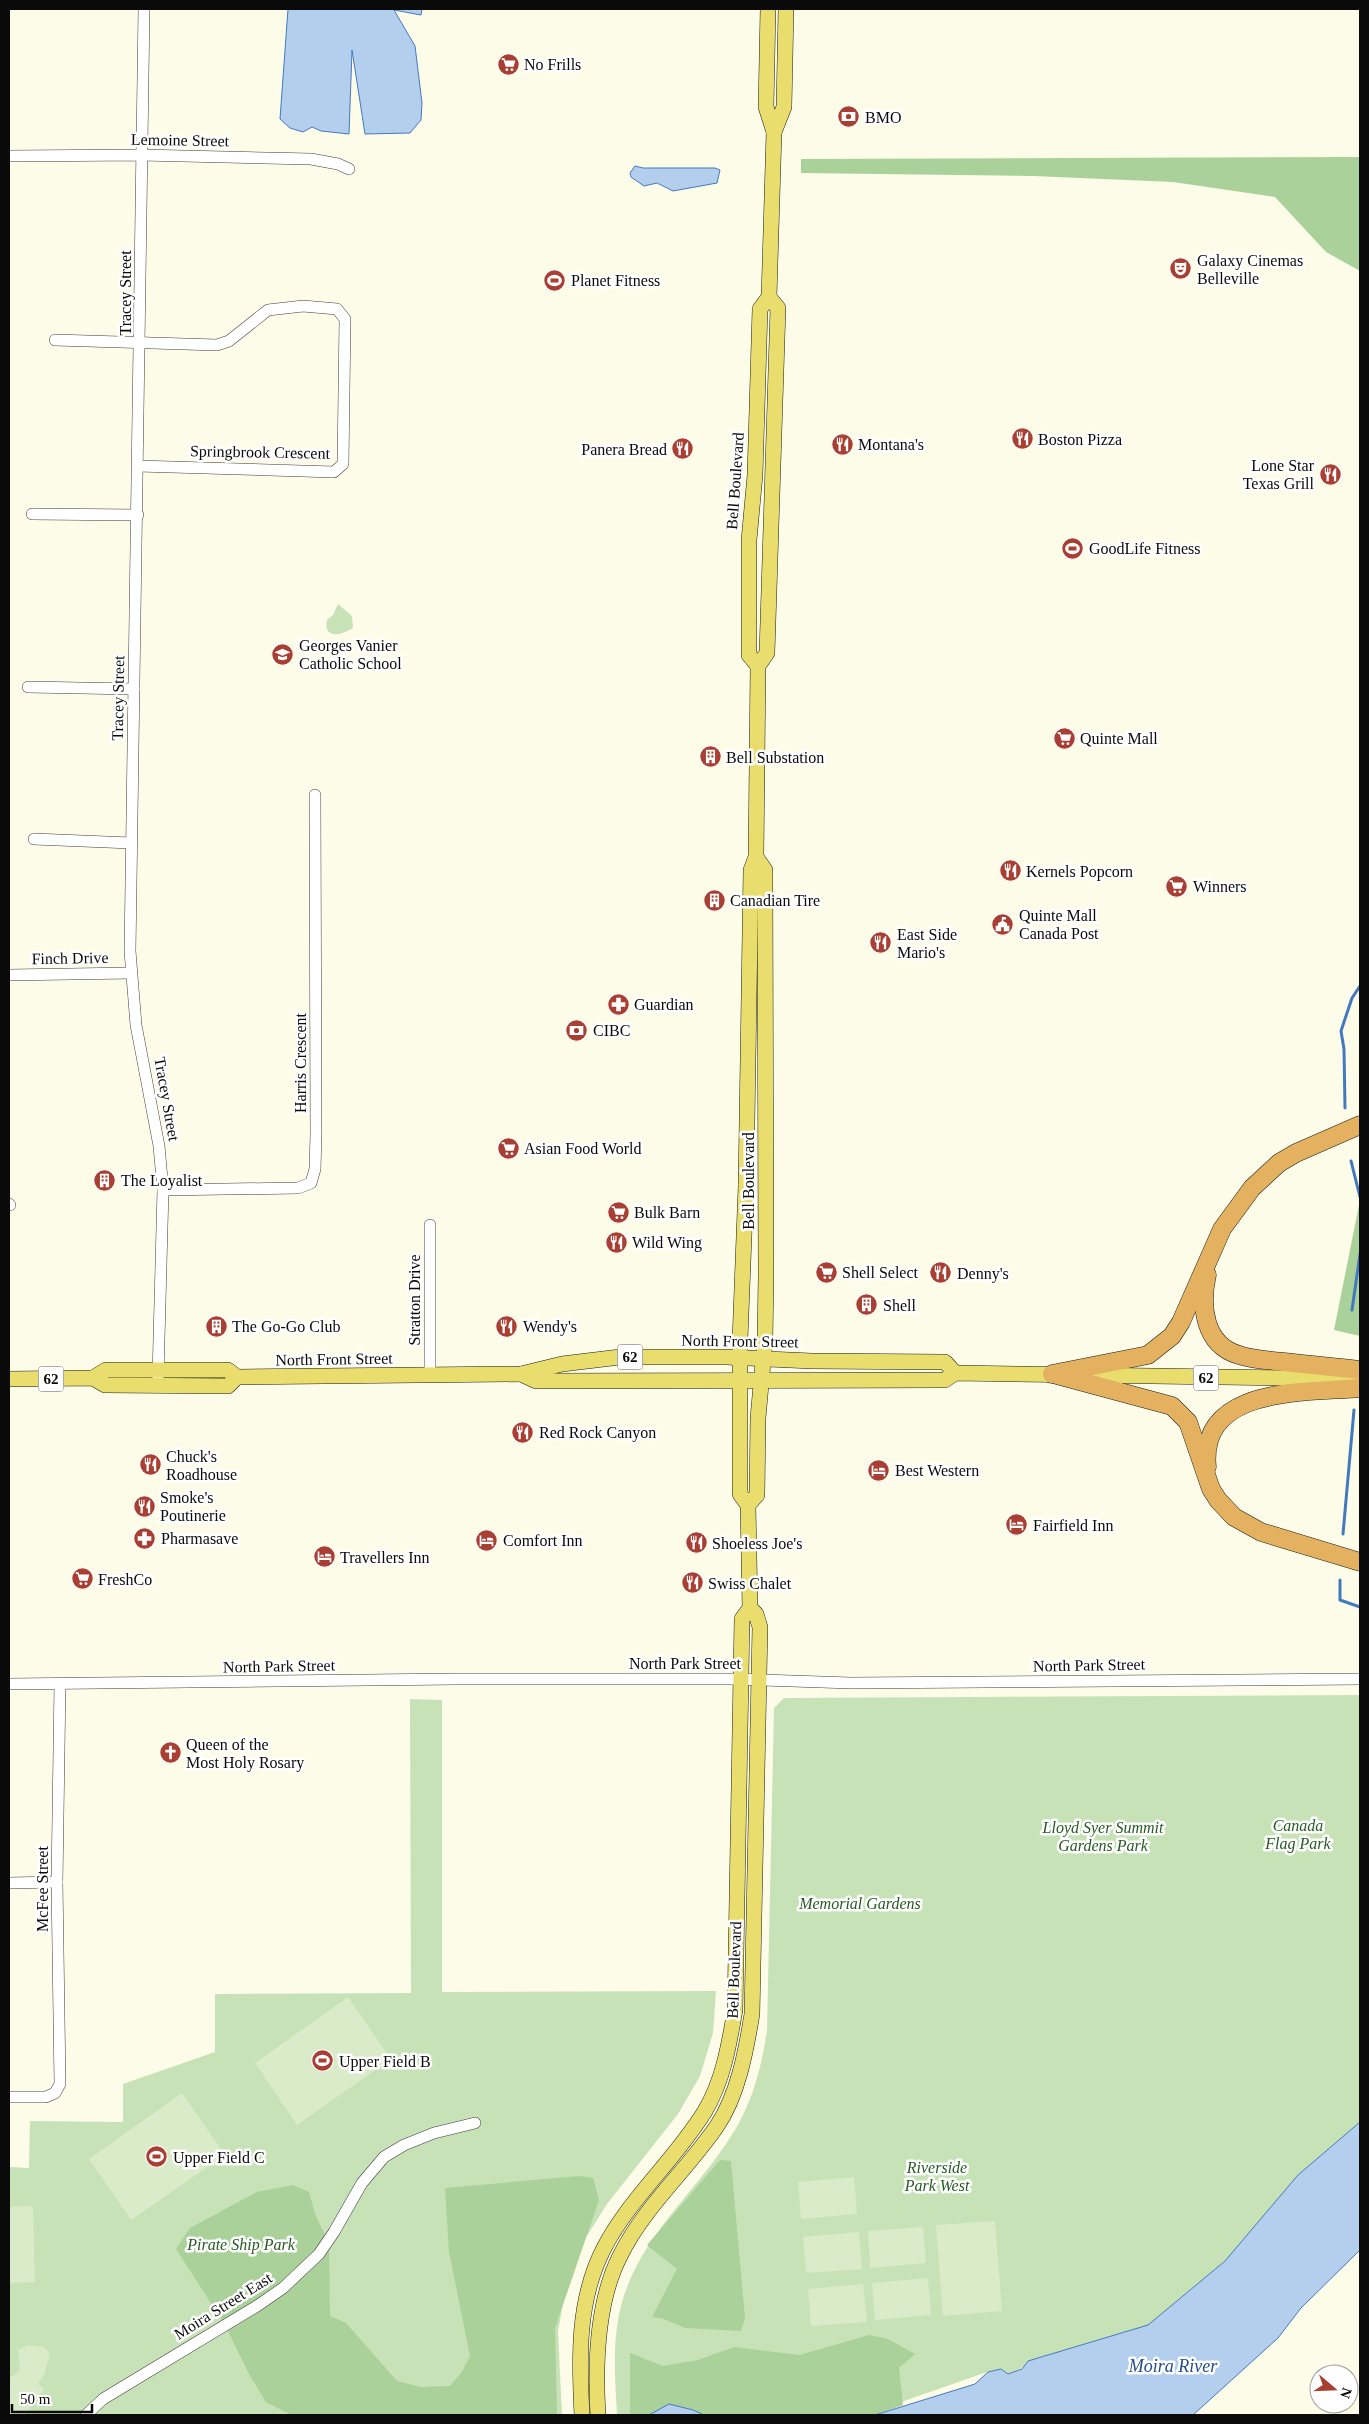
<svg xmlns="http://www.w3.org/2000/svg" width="1369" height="2424" viewBox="0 0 1369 2424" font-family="'Times New Roman',serif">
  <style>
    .green { fill: #c7e2b7 }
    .forest { fill: #a9d199 }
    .pitch { fill: #d9ebc8 }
    .water { fill: #b4cfee; stroke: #4379bd }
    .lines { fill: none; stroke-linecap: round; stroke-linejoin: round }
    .stream { stroke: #4379bd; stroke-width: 3 }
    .minor-casing { stroke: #3d3d3d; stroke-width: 12 }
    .major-casing { stroke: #1b1b1b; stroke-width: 16 }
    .highway-casing { stroke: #1b1b1b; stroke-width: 19 }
    .minor { stroke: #fff; stroke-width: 11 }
    .major { stroke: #e9de6d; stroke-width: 15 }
    .highway { stroke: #e3b160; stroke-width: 18 }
    .labels { text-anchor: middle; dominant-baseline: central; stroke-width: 5; stroke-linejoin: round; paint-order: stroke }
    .shield { fill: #fff; stroke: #545454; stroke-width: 1 }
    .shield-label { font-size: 15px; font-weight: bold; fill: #0a0a0a }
    .poi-label { font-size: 16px; fill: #0a0a0a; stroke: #fff; text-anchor: start }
    .street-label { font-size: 16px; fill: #0a0a0a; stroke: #fff }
    .park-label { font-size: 16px; font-style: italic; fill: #265923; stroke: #fff }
    .water-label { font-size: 18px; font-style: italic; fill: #234e8c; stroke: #fff }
  </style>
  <rect width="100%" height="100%" fill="#fdfce9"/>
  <g class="green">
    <path d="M 338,604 L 352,616 L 353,628 C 342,635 323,640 327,620 L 333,615 Z"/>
    <path d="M 1360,1695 L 1360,2122 L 1319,2157 L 1225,2261 L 1148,2325 L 1028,2361 C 1022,2369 1017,2371 1008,2374 L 1001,2369 L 987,2372 L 864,2415 L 617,2415 C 615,2378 612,2342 621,2306 C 640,2232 705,2186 740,2121 C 755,2092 762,2063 767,2031 L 774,1708 L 784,1698 Z"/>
    <polygon points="410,1699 442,1700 442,1992 716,1991 713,2033 700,2076 678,2114 607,2204 583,2242 566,2286 558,2332 562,2415 9,2415 9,2167 29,2168 30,2121 123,2122 123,2084 215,2052 215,1994 411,1993"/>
  </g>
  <g class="forest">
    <polygon points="1360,157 1360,271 1326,252 1275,197 1173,182 1034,176 801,173 801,159"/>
    <polygon points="1360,1200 1360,1336 1334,1330"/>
    <polygon points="720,2160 731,2161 745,2318 741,2331 685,2328 661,2318 652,2317 677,2269 647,2245"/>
    <polygon points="579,2176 593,2178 599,2200 555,2328 557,2415 291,2415 266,2402 249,2374 225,2325 176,2249 190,2228 257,2192 293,2185 309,2192 315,2214 329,2243 330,2316 346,2323 397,2381 421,2387 450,2386 462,2372 470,2356 449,2252 445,2188"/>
    <polygon points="869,2335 888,2339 915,2354 899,2368 903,2405 875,2415 704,2415 693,2410 669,2404 649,2415 630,2415 630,2353 663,2366 698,2360 734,2347 800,2355"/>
  </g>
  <g class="pitch">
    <polygon points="348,1997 391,2059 297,2125 255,2063"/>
    <polygon points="182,2093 225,2155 131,2220 89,2159"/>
    <polygon points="854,2177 857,2214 801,2219 798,2182"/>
    <polygon points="33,2206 35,2282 9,2283 9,2207"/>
    <polygon points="995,2221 1002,2311 943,2316 936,2225"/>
    <polygon points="923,2227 926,2263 870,2268 868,2231"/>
    <polygon points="859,2232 862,2269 806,2273 803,2237"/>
    <polygon points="928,2278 931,2315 875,2320 872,2283"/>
    <polygon points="863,2284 867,2322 811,2326 808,2289"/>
    <polygon points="28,2345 44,2347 50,2354 44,2375 38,2384 44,2389 25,2415 9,2415 9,2376 12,2377 20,2370 18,2350"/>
  </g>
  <g class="water">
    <polygon points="288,9 422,9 421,15 394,10 415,46 422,103 421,120 410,133 365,134 352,50 349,134 321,131 312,127 303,132 290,128 280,119"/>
    <polygon points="635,166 643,168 715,168 720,170 717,183 673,191 657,183 644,186 631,177 630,173"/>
    <polygon points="1360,2122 1360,2250 1301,2308 1278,2338 1193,2415 875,2415 975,2384 988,2372 1001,2369 1008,2374 1022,2369 1028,2361 1148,2325 1225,2261 1298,2175"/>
    <polygon points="669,2404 693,2410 704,2415 649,2415"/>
  </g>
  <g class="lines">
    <g class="stream">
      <polyline points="1345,1108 1344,1049 1341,1031 1352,998 1360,986"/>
      <polyline points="1351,1161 1360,1197"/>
      <polyline points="1352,1310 1360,1254"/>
      <polyline points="1343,1534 1354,1410"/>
      <polyline points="1340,1580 1340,1600 1360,1607"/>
    </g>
    <defs>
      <g id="minor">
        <polyline points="144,9 130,951 136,1025 159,1146 163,1190 158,1377"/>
        <polyline points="9,156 141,155 311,159 338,164 349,169"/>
        <polyline points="55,340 217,345 229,341 268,310 303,306 337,309 345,319 343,464 334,472 138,466"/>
        <polyline points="32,514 138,515"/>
        <polyline points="28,687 134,689"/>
        <polyline points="34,839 131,843"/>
        <polyline points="9,975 131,973"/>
        <polyline points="163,1190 298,1188 311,1183 315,1169 316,1134 315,795"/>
        <polyline points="9,1204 10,1205"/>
        <polyline points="430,1375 430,1225"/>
        <polyline points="9,1684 456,1679 731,1679 851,1683 1360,1679"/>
        <polyline points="9,1883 57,1882"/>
        <polyline points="9,2097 46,2097 55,2093 60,2084 57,1882 60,1684"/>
        <polyline points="86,2415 103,2399 257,2306 283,2288 319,2254 334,2232 362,2183 384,2157 404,2145 434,2133 475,2123"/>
      </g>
      <g id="major">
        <polyline points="768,9 766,107 774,132"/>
        <polyline points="758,666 749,655 749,540 755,475 760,309 769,297 774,132 784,107 786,9"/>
        <polyline points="521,1374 536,1381 945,1380 955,1373 1360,1379"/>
        <polyline points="93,1378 106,1370 228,1370 237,1377 521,1374 562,1364 620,1357 726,1357 812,1361 945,1362 955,1373"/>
        <polyline points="9,1379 93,1378 105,1385 228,1386 237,1377"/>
        <polyline points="748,1505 757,1495 758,1418 765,1340 766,1276 765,870 756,857"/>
        <path d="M 582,2415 C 579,2359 577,2300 604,2248 C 630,2198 675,2160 705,2111 C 723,2081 729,2045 735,2010 L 742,1619 L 750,1608 L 748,1505 L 740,1494 L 740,1340 L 746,1185 L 751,870 L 756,857 L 758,666 L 767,653 L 778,308 L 769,297"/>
        <path d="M 598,2415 C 595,2365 597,2301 620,2256 C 644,2207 687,2170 717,2126 C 738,2095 746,2051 752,2014 L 760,1627 L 756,1614 L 750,1608"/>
      </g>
      <g id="highway">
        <path d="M 1207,1275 C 1200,1306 1204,1345 1239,1355 C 1253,1360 1269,1360 1284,1362 C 1309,1365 1335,1367 1360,1370"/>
        <polyline points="1052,1374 1148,1355 1172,1336 1181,1322 1222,1229 1252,1188 1279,1163 1296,1153 1360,1125"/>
        <polyline points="1057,1375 1172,1406 1188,1422 1211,1489 1218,1500 1234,1517 1261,1532 1360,1562"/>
        <path d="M 1207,1467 C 1199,1385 1307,1393 1360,1388"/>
      </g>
    </defs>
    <use href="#minor" class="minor-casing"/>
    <use href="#major" class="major-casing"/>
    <use href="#highway" class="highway-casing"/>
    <use href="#minor" class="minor"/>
    <use href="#major" class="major"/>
    <use href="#highway" class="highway"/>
  </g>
  <defs>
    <symbol id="supermarket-disc" viewBox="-11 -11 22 22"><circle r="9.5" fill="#a93f33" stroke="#fff"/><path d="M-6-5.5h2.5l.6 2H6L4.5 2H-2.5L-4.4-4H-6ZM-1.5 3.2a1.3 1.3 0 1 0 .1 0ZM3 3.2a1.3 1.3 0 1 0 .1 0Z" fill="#fff"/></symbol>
    <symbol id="bank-disc" viewBox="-11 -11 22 22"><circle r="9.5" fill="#a93f33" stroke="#fff"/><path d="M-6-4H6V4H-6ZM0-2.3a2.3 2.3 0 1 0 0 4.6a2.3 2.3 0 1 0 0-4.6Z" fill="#fff"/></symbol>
    <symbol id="theatre-disc" viewBox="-11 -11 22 22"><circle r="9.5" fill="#a93f33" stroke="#fff"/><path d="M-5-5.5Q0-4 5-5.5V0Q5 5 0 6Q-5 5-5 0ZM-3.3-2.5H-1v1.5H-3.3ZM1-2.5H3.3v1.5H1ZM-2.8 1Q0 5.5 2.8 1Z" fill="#fff"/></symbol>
    <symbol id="stadium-disc" viewBox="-11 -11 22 22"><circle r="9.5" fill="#a93f33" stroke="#fff"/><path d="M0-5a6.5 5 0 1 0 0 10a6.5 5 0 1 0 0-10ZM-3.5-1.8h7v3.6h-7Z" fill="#fff"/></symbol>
    <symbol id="restaurant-disc" viewBox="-11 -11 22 22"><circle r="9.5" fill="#a93f33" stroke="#fff"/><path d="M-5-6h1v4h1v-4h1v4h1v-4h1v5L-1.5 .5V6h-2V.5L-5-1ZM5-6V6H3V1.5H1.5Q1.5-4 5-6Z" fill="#fff"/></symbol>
    <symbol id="school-disc" viewBox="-11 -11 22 22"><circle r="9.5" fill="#a93f33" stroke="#fff"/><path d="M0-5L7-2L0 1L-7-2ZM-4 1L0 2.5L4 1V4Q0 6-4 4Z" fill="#fff"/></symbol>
    <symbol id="building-disc" viewBox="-11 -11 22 22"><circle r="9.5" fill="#a93f33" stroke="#fff"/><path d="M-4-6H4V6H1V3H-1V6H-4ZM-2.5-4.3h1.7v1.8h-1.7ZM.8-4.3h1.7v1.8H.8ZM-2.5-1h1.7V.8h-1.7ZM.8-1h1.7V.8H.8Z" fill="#fff"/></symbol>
    <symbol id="civic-disc" viewBox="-11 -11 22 22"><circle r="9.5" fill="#a93f33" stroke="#fff"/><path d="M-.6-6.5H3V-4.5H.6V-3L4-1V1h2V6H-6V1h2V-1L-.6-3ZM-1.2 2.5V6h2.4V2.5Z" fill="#fff"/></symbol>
    <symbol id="pharmacy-disc" viewBox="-11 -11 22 22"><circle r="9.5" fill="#a93f33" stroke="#fff"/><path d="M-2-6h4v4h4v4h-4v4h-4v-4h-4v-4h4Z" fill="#fff"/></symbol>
    <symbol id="hotel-disc" viewBox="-11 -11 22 22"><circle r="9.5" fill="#a93f33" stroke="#fff"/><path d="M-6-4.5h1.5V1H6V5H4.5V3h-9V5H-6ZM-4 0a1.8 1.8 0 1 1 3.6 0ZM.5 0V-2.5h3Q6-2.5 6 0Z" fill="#fff"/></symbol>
    <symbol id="church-disc" viewBox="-11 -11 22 22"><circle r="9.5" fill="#a93f33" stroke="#fff"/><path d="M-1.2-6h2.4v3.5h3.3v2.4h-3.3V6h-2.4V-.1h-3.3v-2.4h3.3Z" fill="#fff"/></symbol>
  </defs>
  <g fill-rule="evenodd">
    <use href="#supermarket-disc" x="496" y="52" width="25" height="25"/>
    <use href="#bank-disc" x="836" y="104" width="25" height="25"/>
    <use href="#theatre-disc" x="1168" y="256" width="25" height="25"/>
    <use href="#stadium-disc" x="542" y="268" width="25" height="25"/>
    <use href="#restaurant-disc" x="1010" y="426" width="25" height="25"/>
    <use href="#restaurant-disc" x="830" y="432" width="25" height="25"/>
    <use href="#restaurant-disc" x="670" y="436" width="25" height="25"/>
    <use href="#restaurant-disc" x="1318" y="462" width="25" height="25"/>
    <use href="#stadium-disc" x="1060" y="536" width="25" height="25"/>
    <use href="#school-disc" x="270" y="642" width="25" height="25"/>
    <use href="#supermarket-disc" x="1052" y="726" width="25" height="25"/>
    <use href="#building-disc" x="698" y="744" width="25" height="25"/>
    <use href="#restaurant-disc" x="998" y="858" width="25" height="25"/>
    <use href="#supermarket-disc" x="1164" y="874" width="25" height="25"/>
    <use href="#building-disc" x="702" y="888" width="25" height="25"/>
    <use href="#civic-disc" x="990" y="912" width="25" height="25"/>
    <use href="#restaurant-disc" x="868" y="930" width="25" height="25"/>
    <use href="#pharmacy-disc" x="606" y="992" width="25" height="25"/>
    <use href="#bank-disc" x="564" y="1018" width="25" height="25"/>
    <use href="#supermarket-disc" x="496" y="1136" width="25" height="25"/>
    <use href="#building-disc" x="92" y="1168" width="25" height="25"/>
    <use href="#supermarket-disc" x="606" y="1200" width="25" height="25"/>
    <use href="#restaurant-disc" x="604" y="1230" width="25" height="25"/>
    <use href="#supermarket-disc" x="814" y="1260" width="25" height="25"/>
    <use href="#restaurant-disc" x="928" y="1260" width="25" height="25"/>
    <use href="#building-disc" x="854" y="1292" width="25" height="25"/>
    <use href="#building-disc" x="204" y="1314" width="25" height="25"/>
    <use href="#restaurant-disc" x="494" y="1314" width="25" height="25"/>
    <use href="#restaurant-disc" x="510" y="1420" width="25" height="25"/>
    <use href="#restaurant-disc" x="138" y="1452" width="25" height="25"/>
    <use href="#hotel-disc" x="866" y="1458" width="25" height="25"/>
    <use href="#restaurant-disc" x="132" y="1494" width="25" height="25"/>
    <use href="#hotel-disc" x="1004" y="1512" width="25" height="25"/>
    <use href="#pharmacy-disc" x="132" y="1526" width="25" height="25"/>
    <use href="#hotel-disc" x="474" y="1528" width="25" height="25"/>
    <use href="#restaurant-disc" x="684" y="1530" width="25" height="25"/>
    <use href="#hotel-disc" x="312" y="1544" width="25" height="25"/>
    <use href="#supermarket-disc" x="70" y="1566" width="25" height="25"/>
    <use href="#restaurant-disc" x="680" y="1570" width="25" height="25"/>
    <use href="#church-disc" x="158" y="1740" width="25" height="25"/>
    <use href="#stadium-disc" x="310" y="2048" width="25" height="25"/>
    <use href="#stadium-disc" x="144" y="2144" width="25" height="25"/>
  </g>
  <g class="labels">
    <g class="shield">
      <rect x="617.5" y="1344.5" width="25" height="25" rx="4"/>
      <rect x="1193.5" y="1365.5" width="25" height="25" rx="4"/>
      <rect x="38.5" y="1366.5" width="25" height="25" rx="4"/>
    </g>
    <g class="shield-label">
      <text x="630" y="1357">62</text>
      <text x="1206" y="1378">62</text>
      <text x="51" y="1379">62</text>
    </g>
    <g class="poi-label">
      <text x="524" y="64">No Frills</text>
      <text x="865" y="117">BMO</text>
      <text x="1197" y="260">Galaxy Cinemas<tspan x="1197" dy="18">Belleville</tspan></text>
      <text x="571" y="280">Planet Fitness</text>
      <text x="1038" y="439">Boston Pizza</text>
      <text x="858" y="444">Montana's</text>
      <text x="667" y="449" text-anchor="end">Panera Bread</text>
      <text x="1314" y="465" text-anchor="end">Lone Star<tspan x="1314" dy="18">Texas Grill</tspan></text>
      <text x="1089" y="548">GoodLife Fitness</text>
      <text x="299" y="645">Georges Vanier<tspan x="299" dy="18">Catholic School</tspan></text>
      <text x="1080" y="738">Quinte Mall</text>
      <text x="726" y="757">Bell Substation</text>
      <text x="1026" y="871">Kernels Popcorn</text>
      <text x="1193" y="886">Winners</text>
      <text x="730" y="900">Canadian Tire</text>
      <text x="1019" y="915">Quinte Mall<tspan x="1019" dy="18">Canada Post</tspan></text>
      <text x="897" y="934">East Side<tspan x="897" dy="18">Mario's</tspan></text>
      <text x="634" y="1004">Guardian</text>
      <text x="593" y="1030">CIBC</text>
      <text x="524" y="1148">Asian Food World</text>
      <text x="121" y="1180">The Loyalist</text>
      <text x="634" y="1212">Bulk Barn</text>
      <text x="632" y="1242">Wild Wing</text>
      <text x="842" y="1272">Shell Select</text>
      <text x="957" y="1273">Denny's</text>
      <text x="883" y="1305">Shell</text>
      <text x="232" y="1326">The Go-Go Club</text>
      <text x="523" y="1326">Wendy's</text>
      <text x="539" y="1432">Red Rock Canyon</text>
      <text x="166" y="1456">Chuck's<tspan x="166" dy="18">Roadhouse</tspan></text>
      <text x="895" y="1470">Best Western</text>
      <text x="160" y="1497">Smoke's<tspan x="160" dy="18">Poutinerie</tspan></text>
      <text x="1033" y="1525">Fairfield Inn</text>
      <text x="161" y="1538">Pharmasave</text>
      <text x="503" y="1540">Comfort Inn</text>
      <text x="712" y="1543">Shoeless Joe's</text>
      <text x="340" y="1557">Travellers Inn</text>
      <text x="98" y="1579">FreshCo</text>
      <text x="708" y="1583">Swiss Chalet</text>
      <text x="186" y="1744">Queen of the<tspan x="186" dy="18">Most Holy Rosary</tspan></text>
      <text x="339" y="2061">Upper Field B</text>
      <text x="173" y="2157">Upper Field C</text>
    </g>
    <g class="street-label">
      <text transform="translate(180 140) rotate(1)">Lemoine Street</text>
      <text transform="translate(125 293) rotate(-90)">Tracey Street</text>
      <text transform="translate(260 452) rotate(1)">Springbrook Crescent</text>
      <text transform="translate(735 481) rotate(-86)">Bell Boulevard</text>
      <text transform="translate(118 698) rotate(-89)">Tracey Street</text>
      <text transform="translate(70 958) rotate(-1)">Finch Drive</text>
      <text transform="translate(300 1063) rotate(-90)">Harris Crescent</text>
      <text transform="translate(167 1099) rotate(80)">Tracey Street</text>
      <text transform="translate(748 1181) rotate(-90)">Bell Boulevard</text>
      <text transform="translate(414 1300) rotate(-90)">Stratton Drive</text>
      <text transform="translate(740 1341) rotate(1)">North Front Street</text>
      <text transform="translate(334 1359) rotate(-1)">North Front Street</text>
      <text x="685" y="1663">North Park Street</text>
      <text transform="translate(1089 1665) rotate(-1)">North Park Street</text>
      <text transform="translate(279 1666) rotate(-1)">North Park Street</text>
      <text transform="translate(42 1889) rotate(-90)">McFee Street</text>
      <text transform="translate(734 1970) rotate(-88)">Bell Boulevard</text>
      <text transform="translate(223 2306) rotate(-32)">Moira Street East</text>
    </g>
    <g class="park-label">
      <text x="1298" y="1825">Canada<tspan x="1298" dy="18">Flag Park</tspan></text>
      <text x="1103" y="1827">Lloyd Syer Summit<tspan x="1103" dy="18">Gardens Park</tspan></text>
      <text x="860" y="1903">Memorial Gardens</text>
      <text x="937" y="2167">Riverside<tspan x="937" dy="18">Park West</tspan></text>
      <text x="241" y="2244">Pirate Ship Park</text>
    </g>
    <g class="water-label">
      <text x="1173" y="2366">Moira River</text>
    </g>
  </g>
  <rect width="1369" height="2424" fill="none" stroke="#0a0a0a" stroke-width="20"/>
  <g transform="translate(1334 2389) rotate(109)"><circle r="24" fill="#ffffff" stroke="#9d9d9d"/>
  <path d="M0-4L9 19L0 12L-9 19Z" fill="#a93f33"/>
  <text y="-8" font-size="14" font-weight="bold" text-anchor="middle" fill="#0a0a0a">N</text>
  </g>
  <path d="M12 2404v8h80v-8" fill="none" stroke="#0a0a0a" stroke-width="2.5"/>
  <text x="20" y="2404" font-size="15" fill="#0a0a0a" stroke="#ffffff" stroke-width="4" paint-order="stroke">50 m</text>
</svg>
